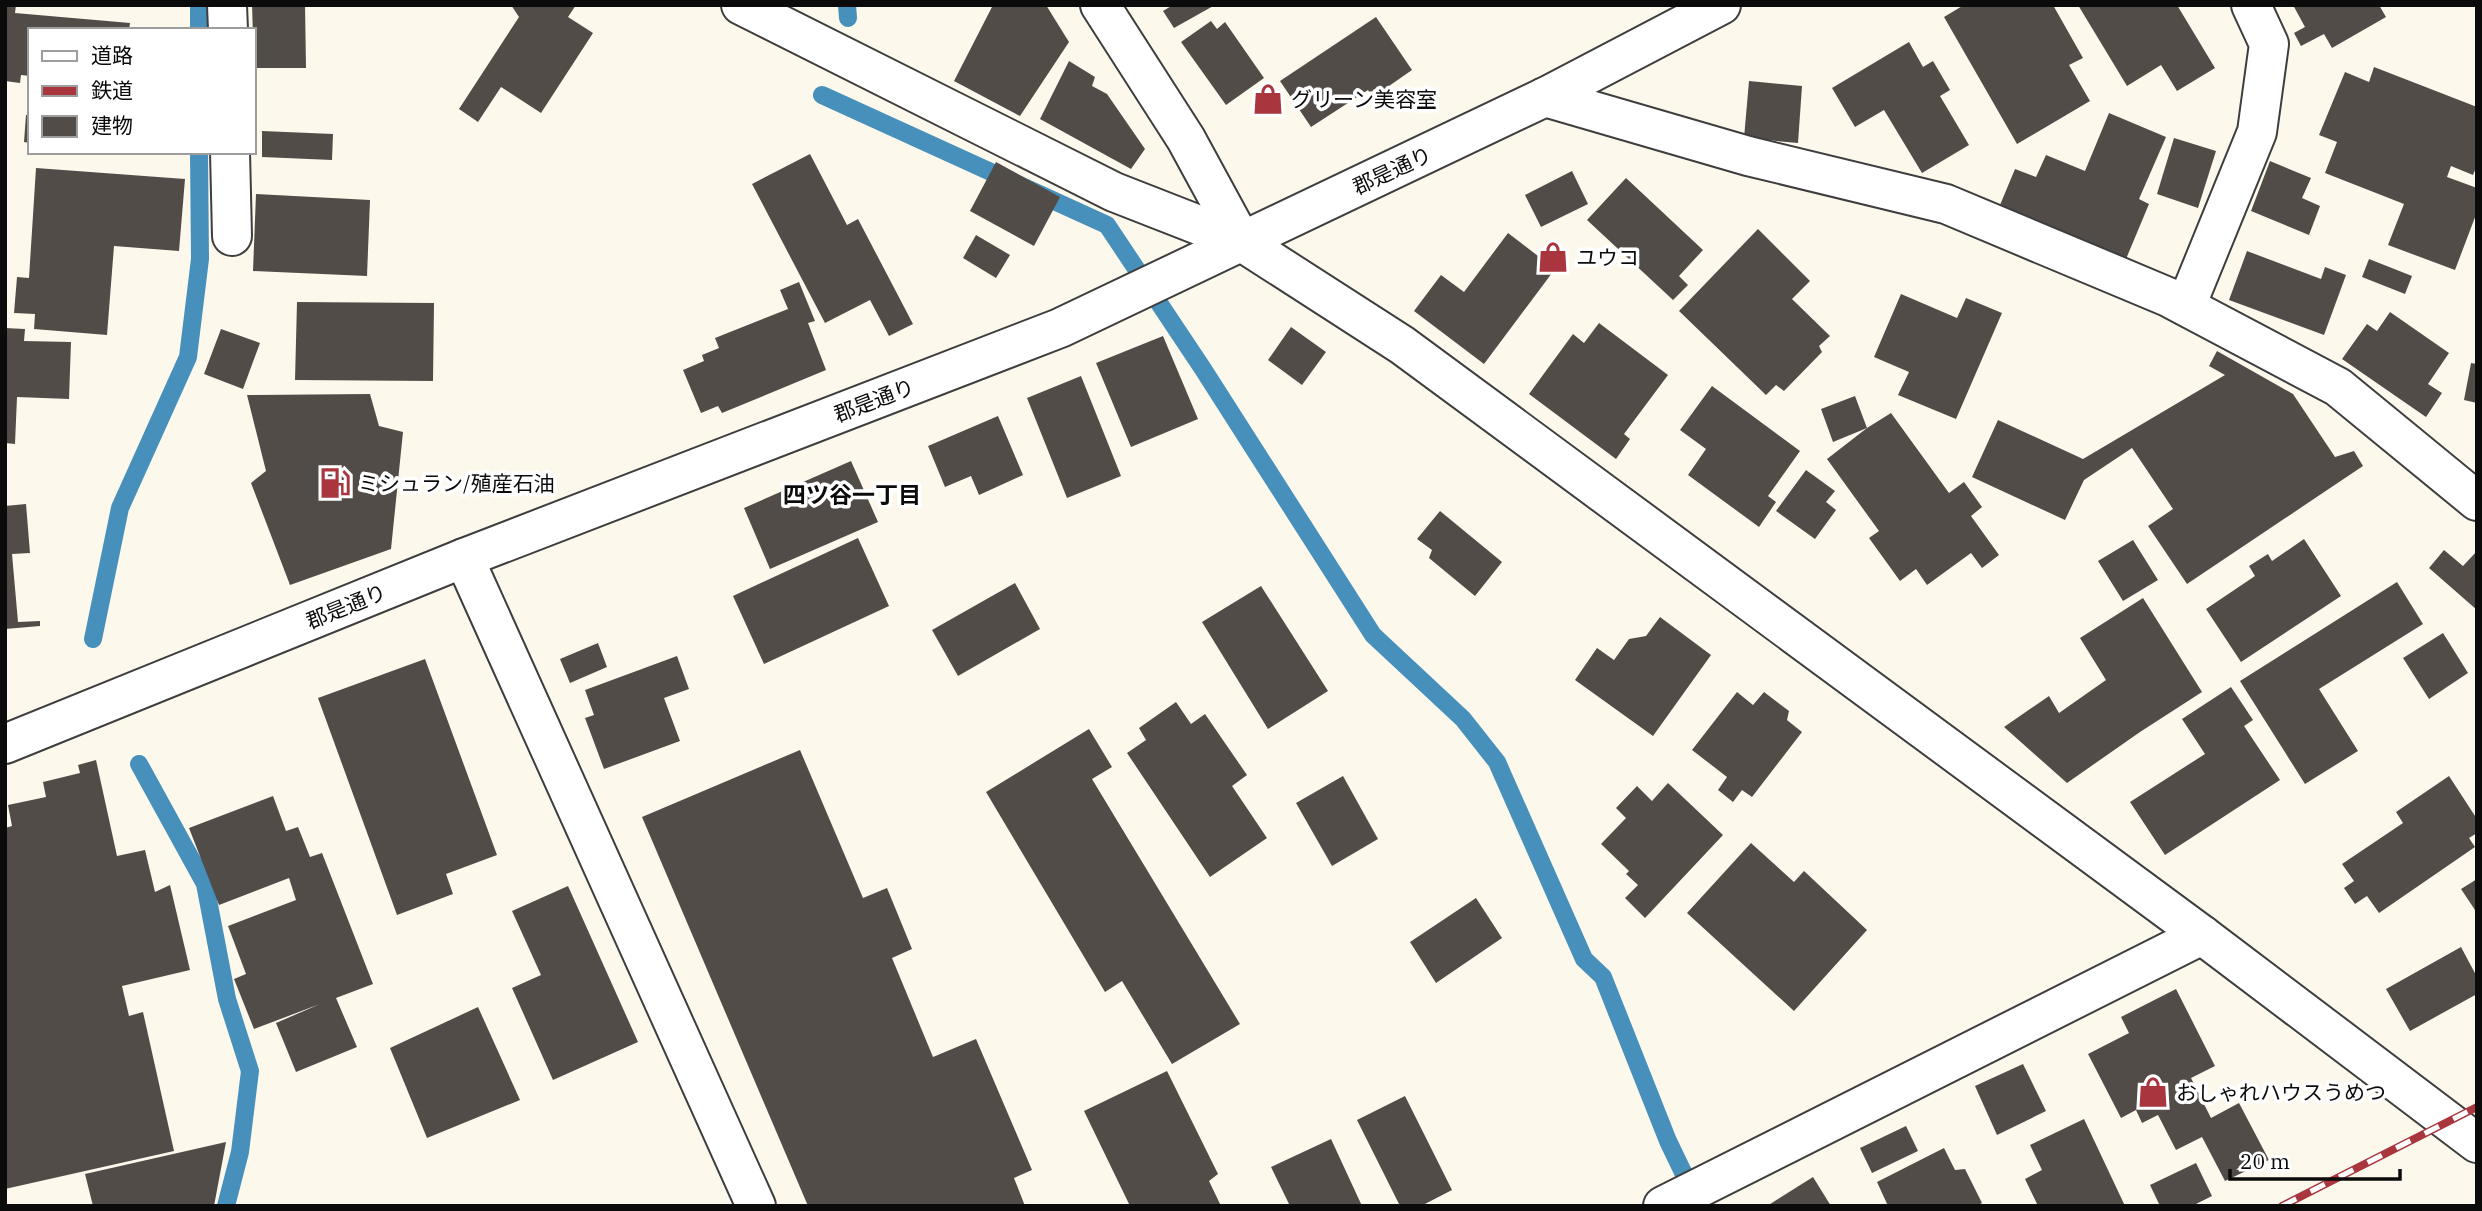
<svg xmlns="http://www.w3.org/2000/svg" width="2482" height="1211" viewBox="0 0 2482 1211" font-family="'IBM Plex Serif','Noto Sans JP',serif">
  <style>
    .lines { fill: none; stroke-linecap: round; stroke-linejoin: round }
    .stream { stroke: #4790bb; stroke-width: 18 }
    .building { fill: #524c49 }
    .minor-casing { stroke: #3e3e3e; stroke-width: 42 }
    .minor { stroke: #fff; stroke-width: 38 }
    .rail-casing { stroke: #a9353e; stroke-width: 8 }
    .rail { stroke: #fff; stroke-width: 5; stroke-dasharray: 16; stroke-linecap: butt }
    .labels { text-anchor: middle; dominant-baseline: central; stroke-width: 7; stroke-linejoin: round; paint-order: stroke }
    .poi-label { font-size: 21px; fill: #0b0b0b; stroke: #fff; text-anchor: start }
    .street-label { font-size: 21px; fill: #0b0b0b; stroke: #fff }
    .neighbourhood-label { font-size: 23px; font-weight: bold; fill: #0b0b0b; stroke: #fff }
  </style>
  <rect width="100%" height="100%" fill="#fcf9ec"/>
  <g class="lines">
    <g class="stream">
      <polyline points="199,5 199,30"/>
      <polyline points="847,5 848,18"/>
      <polyline points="822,95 1107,225 1203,369 1373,635 1463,719 1497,762 1584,959 1603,977 1668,1141 1693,1193"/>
      <polyline points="93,639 120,508 188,357 200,259 199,152"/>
      <polyline points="139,764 205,884 227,999 250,1071 240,1152 226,1206"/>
    </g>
  </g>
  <g class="building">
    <polygon points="5,5 16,5 15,13 130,23 129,30 30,30 30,76 21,75 20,83 5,81"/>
    <polygon points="252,5 305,5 306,68 254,68"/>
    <polygon points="511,5 576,5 568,17 593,33 541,113 501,87 478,122 459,109 519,17"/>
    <polygon points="993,5 1046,5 1069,42 1020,116 954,81"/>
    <polygon points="1173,5 1215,5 1174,28 1163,11"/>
    <polygon points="1964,5 2053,5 2083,58 2069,65 2090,101 2017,144 1944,17"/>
    <polygon points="2078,5 2177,5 2215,68 2177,91 2161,65 2127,86"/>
    <polygon points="2293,5 2379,5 2386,17 2332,48 2324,34 2301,46 2294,33 2305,27"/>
    <polygon points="1376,17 1412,70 1389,86 1394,93 1377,104 1368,90 1311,127 1280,81"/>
    <polygon points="1211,21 1217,29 1225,22 1264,78 1226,105 1181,42"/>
    <polygon points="1909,42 1923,67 1933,61 1950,90 1940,96 1969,145 1922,173 1884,110 1855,127 1832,88"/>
    <polygon points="1069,61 1095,77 1092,86 1107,94 1145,149 1131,169 1040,119"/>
    <polygon points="2374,67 2477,107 2477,165 2473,175 2451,166 2447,177 2477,188 2477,212 2455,270 2388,245 2404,204 2325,173 2337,142 2319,135 2345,72 2369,82"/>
    <polygon points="1749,81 1802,86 1798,143 1744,138"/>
    <polygon points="2109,113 2166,137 2139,199 2149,204 2126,259 2000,205 2015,169 2036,177 2046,155 2085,171"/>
    <polygon points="26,115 30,115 30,143 24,142"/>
    <polygon points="262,131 333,134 332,160 262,157"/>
    <polygon points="2174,138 2216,151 2198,208 2157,194"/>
    <polygon points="810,154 847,225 858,219 913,324 889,336 870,300 825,323 752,184"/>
    <polygon points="2270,161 2311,178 2302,198 2320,206 2309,235 2251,211"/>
    <polygon points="996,162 1060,197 1034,246 970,211"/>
    <polygon points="36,168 185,179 179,251 114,246 107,335 34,329 35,314 14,313 17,277 29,278"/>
    <polygon points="1572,171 1588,204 1541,227 1525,195"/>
    <polygon points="1626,178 1703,250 1679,276 1688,285 1673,300 1587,220"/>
    <polygon points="256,194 370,200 367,276 253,271"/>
    <polygon points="1758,229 1810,281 1792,299 1830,336 1819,346 1822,352 1784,391 1776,385 1766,395 1679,311"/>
    <polygon points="1508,233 1555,269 1484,364 1414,311 1441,275 1464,292"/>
    <polygon points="976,235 1010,255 996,278 963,258"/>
    <polygon points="2247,251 2321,279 2325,267 2346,275 2324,335 2229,300"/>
    <polygon points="2369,259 2412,276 2405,294 2362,277"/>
    <polygon points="799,282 815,321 808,323 826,370 722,413 718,406 701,413 683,370 704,361 702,355 719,348 715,338 788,309 780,290"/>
    <polygon points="1901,294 1957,318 1966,298 2002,313 1956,419 1898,395 1909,372 1874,357"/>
    <polygon points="297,302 434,303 433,381 295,380"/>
    <polygon points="2390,312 2449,353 2428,384 2442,393 2426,417 2342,359 2367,324 2377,331"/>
    <polygon points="1599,323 1668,375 1624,434 1630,439 1616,459 1529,394 1573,334 1584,343"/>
    <polygon points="1291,327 1326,352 1302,385 1268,360"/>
    <polygon points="5,328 25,329 24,341 71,342 69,399 17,397 15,444 5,443"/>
    <polygon points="221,329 260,343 243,389 204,374"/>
    <polygon points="1163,336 1198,419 1131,447 1096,363"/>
    <polygon points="2217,351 2293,394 2335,457 2354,451 2363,466 2187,584 2148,526 2173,509 2132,448 2084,480 2065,520 1972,477 1998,420 2083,459 2225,375 2209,366"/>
    <polygon points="2471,363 2477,364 2477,403 2464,400"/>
    <polygon points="1081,376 1121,476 1067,498 1027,398"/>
    <polygon points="1712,386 1800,451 1768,496 1776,502 1759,527 1688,475 1706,449 1680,430"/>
    <polygon points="370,394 379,426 403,432 391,549 290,585 251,483 266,471 247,395"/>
    <polygon points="1855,396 1867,428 1891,413 1949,493 1964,482 1982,507 1971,516 1999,555 1982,568 1971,553 1927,585 1916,569 1900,581 1869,538 1879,531 1827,459 1867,428 1833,442 1821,409"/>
    <polygon points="998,416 1023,475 979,495 971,476 945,487 928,446"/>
    <polygon points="851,461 878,522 770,569 744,508"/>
    <polygon points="1806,470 1835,491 1826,502 1836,510 1815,539 1776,511"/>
    <polygon points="26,504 30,553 12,554 18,622 40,621 40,626 5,629 5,506"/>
    <polygon points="1440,511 1502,562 1475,596 1429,558 1432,550 1417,539"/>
    <polygon points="858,538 889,606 764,664 733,596"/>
    <polygon points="2304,539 2341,596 2241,662 2206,609 2255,576 2249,566 2268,554 2272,561"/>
    <polygon points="2133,540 2158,580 2123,601 2098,561"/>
    <polygon points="2444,550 2463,566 2477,551 2477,610 2429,568"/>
    <polygon points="2397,582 2423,624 2319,689 2358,751 2305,784 2240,681"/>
    <polygon points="1015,583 1040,629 958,676 932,630"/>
    <polygon points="1261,586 1328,691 1268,729 1202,622"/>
    <polygon points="2143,598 2202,692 2140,732 2067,783 2004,727 2049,696 2059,713 2106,680 2080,638"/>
    <polygon points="1660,617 1711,655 1653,736 1575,680 1597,648 1614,660 1629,639 1646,636"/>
    <polygon points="2443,633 2468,673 2429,699 2403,658"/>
    <polygon points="598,643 607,667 570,683 560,659"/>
    <polygon points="677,656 689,689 664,698 680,741 604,769 585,718 594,715 585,690"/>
    <polygon points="425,659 497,855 446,874 453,894 397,915 318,698"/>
    <polygon points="2231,687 2253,720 2244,726 2280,780 2165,855 2130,802 2205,754 2182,719"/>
    <polygon points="1737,692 1753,705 1764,692 1789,711 1787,720 1802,732 1752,797 1742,790 1733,802 1718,790 1727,777 1692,750"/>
    <polygon points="1176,702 1191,724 1205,714 1247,775 1232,786 1267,838 1210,877 1127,753 1146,740 1139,728"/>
    <polygon points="1089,729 1112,767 1092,779 1240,1024 1172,1064 1122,981 1105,992 986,792"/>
    <polygon points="800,750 863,898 887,888 912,949 892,958 933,1057 976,1039 1032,1170 1014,1178 1025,1206 808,1206 642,817"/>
    <polygon points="96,760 117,856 145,850 155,892 170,885 190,970 122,986 129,1016 143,1012 174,1151 5,1189 5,828 12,826 8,805 46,797 43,782 80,773 78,765"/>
    <polygon points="1343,776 1378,839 1332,866 1296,803"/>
    <polygon points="2449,776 2477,819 2477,833 2469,838 2475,847 2379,913 2367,896 2355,904 2344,888 2354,881 2342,864 2403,823 2396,812"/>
    <polygon points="1668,783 1723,835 1645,918 1625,898 1638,885 1626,874 1629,871 1601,844 1626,818 1616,808 1637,786 1652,801"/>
    <polygon points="273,796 286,831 298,827 310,857 322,853 373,984 336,998 357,1047 296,1072 276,1023 320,1004 254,1029 234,979 246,974 228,926 296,900 289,878 219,905 189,828"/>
    <polygon points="1751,843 1794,882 1804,871 1867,930 1794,1011 1687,913"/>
    <polygon points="2477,879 2477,913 2461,889"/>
    <polygon points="568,886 638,1042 553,1080 512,988 541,975 512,911"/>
    <polygon points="1476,898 1502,938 1436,983 1410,942"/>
    <polygon points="2461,947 2477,977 2477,994 2410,1031 2386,989"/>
    <polygon points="2176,989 2215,1066 2191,1078 2211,1118 2239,1103 2269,1160 2225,1181 2202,1137 2176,1150 2158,1115 2142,1123 2136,1110 2121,1118 2088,1054 2129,1033 2121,1017"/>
    <polygon points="478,1007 520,1100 427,1138 390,1048"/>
    <polygon points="2023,1064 2046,1111 1997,1135 1975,1086"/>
    <polygon points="1167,1071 1218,1174 1209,1181 1221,1206 1130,1206 1084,1111"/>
    <polygon points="1405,1096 1452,1190 1421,1206 1400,1206 1357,1120"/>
    <polygon points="2084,1119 2125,1206 2038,1206 2025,1179 2042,1170 2030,1145"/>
    <polygon points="1906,1126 1918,1151 1872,1173 1860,1148"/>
    <polygon points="1331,1139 1362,1206 1290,1206 1271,1167"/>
    <polygon points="226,1142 214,1206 93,1206 85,1174"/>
    <polygon points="1944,1148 1955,1170 1965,1169 1982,1203 1976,1206 1888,1206 1877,1182"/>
    <polygon points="2196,1163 2212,1196 2192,1206 2160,1206 2150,1185"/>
    <polygon points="1813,1177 1831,1206 1767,1206"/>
  </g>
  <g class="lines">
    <defs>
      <g id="minor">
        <polyline points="227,5 228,30"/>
        <polyline points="741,5 1114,192 1242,242 1402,345 2202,935 2477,1143"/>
        <polyline points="1100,5 1186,139 1242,242"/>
        <polyline points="1545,97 1748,156 1946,204 2168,297 2338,387 2477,501"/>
        <polyline points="230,152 232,236"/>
        <polyline points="2186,306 2257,132 2269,44 2251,5"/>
        <polyline points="464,558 756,1206"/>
        <polyline points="5,744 464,558 1060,328 1545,97 1721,5"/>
        <polyline points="1663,1206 2202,935"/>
      </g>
    </defs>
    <use href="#minor" class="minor-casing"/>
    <use href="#minor" class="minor"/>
    <defs>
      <polyline id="rail" points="2282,1206 2477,1107"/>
    </defs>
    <use href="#rail" class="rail-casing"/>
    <use href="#rail" class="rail"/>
  </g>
  <defs>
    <symbol id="shop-bare" viewBox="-9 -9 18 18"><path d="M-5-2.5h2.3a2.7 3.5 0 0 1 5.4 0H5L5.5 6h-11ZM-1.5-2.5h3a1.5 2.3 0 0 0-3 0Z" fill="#a9353e" stroke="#fff" stroke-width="2.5" paint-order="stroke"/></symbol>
    <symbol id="fuel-bare" viewBox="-9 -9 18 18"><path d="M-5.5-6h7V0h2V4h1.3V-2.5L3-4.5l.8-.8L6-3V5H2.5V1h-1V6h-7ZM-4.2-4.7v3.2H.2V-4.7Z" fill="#a9353e" stroke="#fff" stroke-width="2.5" paint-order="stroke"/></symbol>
  </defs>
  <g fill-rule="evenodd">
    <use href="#shop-bare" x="1246" y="77" width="44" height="44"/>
    <use href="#shop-bare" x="1531" y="235" width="44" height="44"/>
    <use href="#fuel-bare" x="313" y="461" width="44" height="44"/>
    <use href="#shop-bare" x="2131" y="1070" width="44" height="44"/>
  </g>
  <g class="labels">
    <g class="poi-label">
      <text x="1291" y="99">グリーン美容室</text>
      <text x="1576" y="257">ユウコ</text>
      <text x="358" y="483">ミシュラン/殖産石油</text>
      <text x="2176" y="1092">おしゃれハウスうめつ</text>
    </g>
    <g class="street-label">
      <text transform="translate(1392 170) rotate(-25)">郡是通り</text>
      <text transform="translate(874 400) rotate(-21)">郡是通り</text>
      <text transform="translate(346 606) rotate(-22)">郡是通り</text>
    </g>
    <g class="neighbourhood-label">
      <text x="852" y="494">四ツ谷一丁目</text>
    </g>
  </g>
  <rect width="2482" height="1211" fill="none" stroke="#0b0b0b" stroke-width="14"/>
  <rect x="28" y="28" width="228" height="126" fill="#ffffff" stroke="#9d9d9d" stroke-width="2"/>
  <rect x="42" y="51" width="35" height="10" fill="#ffffff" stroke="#9d9d9d" stroke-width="2"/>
  <text x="91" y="63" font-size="21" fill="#0b0b0b">道路</text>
  <rect x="42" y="86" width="35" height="10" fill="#a9353e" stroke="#9d9d9d" stroke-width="2"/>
  <text x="91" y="98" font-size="21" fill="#0b0b0b">鉄道</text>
  <rect x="42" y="116" width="35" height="21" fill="#524c49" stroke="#9d9d9d" stroke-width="2"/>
  <text x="91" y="133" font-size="21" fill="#0b0b0b">建物</text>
  <path d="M2230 1169v10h170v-10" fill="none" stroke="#0b0b0b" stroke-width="3.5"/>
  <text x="2240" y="1169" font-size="21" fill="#0b0b0b" stroke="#ffffff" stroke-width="5" paint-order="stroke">20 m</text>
</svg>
